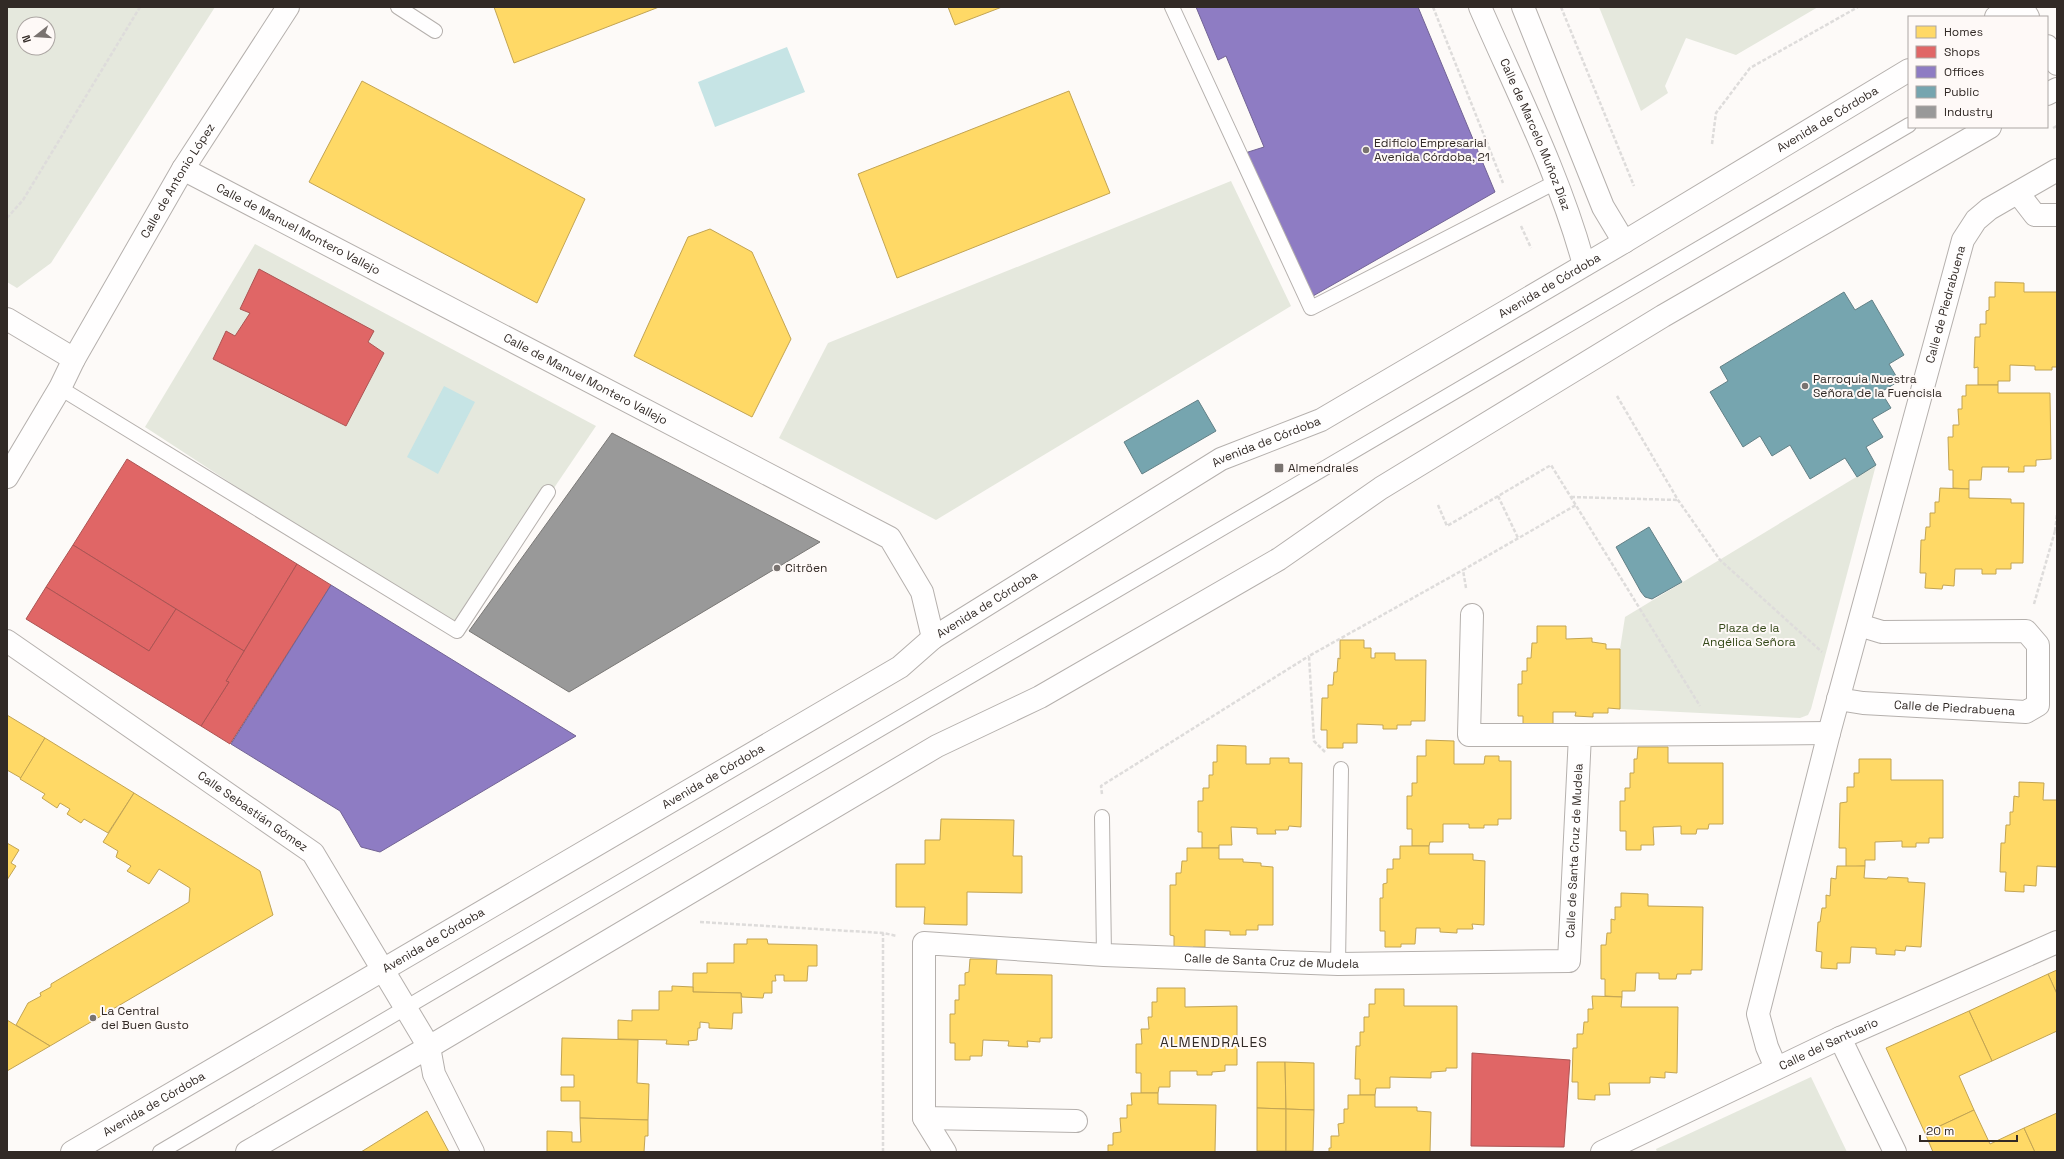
<svg xmlns="http://www.w3.org/2000/svg" width="2064" height="1159" viewBox="0 0 2064 1159" font-family="'Space Grotesk',sans-serif">
  <style>
    .green { fill: #e5e8dd; fill-rule: evenodd }
    .water { fill: #c6e4e5 }
    .homes { fill: #ffd966; stroke: #c2a453 }
    .shops { fill: #e06666; stroke: #ac5453 }
    .offices { fill: #8e7cc3; stroke: #726394 }
    .public { fill: #76a5af; stroke: #628086 }
    .industry { fill: #999; stroke: #7a7876 }
    .lines { fill: none; stroke-linecap: round; stroke-linejoin: round }
    .lane-casing { stroke: #b5b0ad; stroke-width: 16 }
    .street-casing { stroke: #b5b0ad; stroke-width: 24 }
    .secondary-casing { stroke: #b5b0ad; stroke-width: 24 }
    .primary-casing { stroke: #b5b0ad; stroke-width: 24 }
    .path { stroke: #dedcdb; stroke-width: 2.5; stroke-dasharray: 4 2; stroke-linecap: butt }
    .lane { stroke: #fffefe; stroke-width: 14 }
    .street { stroke: #fffefe; stroke-width: 22 }
    .secondary { stroke: #fffefe; stroke-width: 22 }
    .primary { stroke: #fffefe; stroke-width: 22 }
    .poi-dot { fill: #797370; stroke: #fef9f7; stroke-width: 1.5 }
    .labels { text-anchor: middle; dominant-baseline: central; stroke-width: 4; stroke-linejoin: round; paint-order: stroke }
    .street-label { font-size: 12px; fill: #322a26; stroke: #fef9f7 }
    .poi-label { font-size: 12px; fill: #322a26; stroke: #fef9f7; text-anchor: start }
    .park-label { font-size: 12px; fill: #344818; stroke: #fef9f7 }
    .quarter-label { font-size: 14px; letter-spacing: 1px; fill: #322a26; stroke: #fef9f7 }
  </style>
  <rect width="100%" height="100%" fill="#fdfaf8"/>
  <g class="green">
    <path d="M 7,7 L 215,7 L 51,263 L 17,288 L 7,282 ZM 24,24 L 48,24 L 48,48 L 24,48 Z"/>
    <polygon points="1599,7 1818,7 1736,55 1686,38 1665,86 1668,93 1641,111"/>
    <polygon points="1231,181 1291,306 936,520 779,438 828,343"/>
    <polygon points="255,244 596,426 457,631 145,427"/>
    <polygon points="1876,465 1811,709 1808,715 1800,718 1620,709 1620,649 1625,617"/>
    <polygon points="1811,1077 1847,1152 1657,1152 1656,1149"/>
  </g>
  <g class="water">
    <polygon points="787,47 805,92 715,127 698,82"/>
    <polygon points="444,386 475,402 438,474 407,457"/>
  </g>
  <g class="homes">
    <polygon points="494,7 659,7 514,63"/>
    <polygon points="948,7 1002,7 955,25"/>
    <polygon points="362,81 585,199 537,303 309,182"/>
    <polygon points="1069,91 1110,193 897,278 858,174"/>
    <polygon points="710,229 752,252 791,339 752,417 634,356 688,237"/>
    <polygon points="1995,282 2024,283 2024,292 2057,292 2057,367 2052,367 2052,370 2035,370 2035,366 2010,365 2010,381 1998,381 1998,385 1978,385 1978,367 1974,368 1975,337 1980,337 1980,324 1986,324 1986,311 1989,310 1989,297 1995,297"/>
    <polygon points="1966,385 1998,385 1998,393 2050,393 2051,459 2036,460 2036,466 2024,466 2024,472 2008,472 2009,467 1982,467 1981,480 1969,480 1969,489 1953,488 1953,470 1949,470 1948,437 1953,437 1953,425 1959,425 1958,409 1962,409 1962,396 1966,396"/>
    <polygon points="1940,488 1969,489 1969,498 2011,499 2011,503 2024,503 2023,563 2011,563 2011,569 1996,569 1996,574 1982,574 1982,569 1955,569 1954,586 1943,585 1942,589 1925,588 1926,573 1920,573 1921,540 1925,540 1926,527 1930,527 1930,513 1935,513 1935,502 1939,502"/>
    <polygon points="1537,626 1566,626 1566,639 1592,638 1592,642 1606,644 1606,649 1620,649 1620,709 1608,708 1608,713 1593,713 1593,717 1575,716 1576,712 1553,712 1553,728 1523,732 1523,716 1518,716 1518,684 1522,684 1522,671 1527,671 1527,658 1531,658 1532,643 1537,643"/>
    <polygon points="1340,640 1364,640 1364,648 1371,648 1371,658 1375,658 1375,653 1395,653 1395,660 1426,660 1425,721 1411,721 1411,725 1397,725 1397,729 1383,729 1383,725 1357,724 1357,743 1343,743 1343,748 1327,748 1327,730 1321,730 1322,698 1328,698 1328,685 1333,685 1334,672 1337,672 1338,658 1340,659"/>
    <polygon points="7,715 45,738 21,778 7,770"/>
    <polygon points="45,738 134,793 108,833 84,819 81,823 67,814 70,809 60,803 57,808 42,798 45,794 20,779"/>
    <polygon points="1426,740 1454,741 1454,764 1484,764 1485,756 1499,756 1499,761 1511,761 1511,819 1498,819 1498,825 1484,825 1484,828 1469,828 1469,824 1443,824 1443,842 1430,842 1429,846 1412,846 1412,829 1407,829 1407,796 1412,796 1412,783 1417,783 1417,756 1426,756"/>
    <polygon points="1217,745 1246,746 1246,764 1270,764 1270,758 1289,758 1289,763 1302,763 1301,827 1289,826 1288,830 1275,830 1276,834 1257,834 1257,828 1231,827 1232,845 1219,845 1219,848 1202,848 1202,832 1198,832 1198,801 1203,801 1203,788 1209,788 1209,775 1213,775 1213,762 1217,762"/>
    <polygon points="1638,747 1668,747 1668,763 1723,763 1723,824 1709,824 1708,829 1697,829 1696,834 1681,834 1681,826 1653,827 1654,845 1641,845 1641,850 1626,850 1626,831 1620,831 1620,801 1625,801 1625,788 1630,788 1630,773 1634,773 1634,759 1637,759"/>
    <polygon points="1859,759 1891,759 1891,780 1943,780 1943,838 1929,838 1929,843 1916,843 1916,847 1902,847 1902,841 1875,842 1875,860 1865,860 1865,866 1846,867 1846,848 1839,848 1840,803 1847,802 1847,787 1854,787 1854,773 1859,773"/>
    <polygon points="2019,782 2044,783 2043,800 2057,800 2057,867 2037,866 2036,886 2024,885 2024,892 2005,891 2006,872 2000,872 2001,843 2005,843 2006,825 2010,825 2010,812 2013,812 2014,796 2019,797"/>
    <polygon points="134,793 260,871 273,915 50,1046 16,1025 28,1003 41,996 40,993 51,987 51,984 189,902 190,888 159,869 149,884 127,871 131,866 116,857 118,851 103,842"/>
    <polygon points="941,819 1014,820 1013,856 1022,856 1022,893 967,892 967,925 924,924 925,907 896,907 896,864 925,864 925,840 940,840"/>
    <polygon points="7,843 19,850 11,863 16,866 7,880"/>
    <polygon points="1400,846 1429,846 1429,854 1473,854 1473,860 1485,861 1484,925 1472,924 1473,929 1457,929 1457,933 1440,932 1440,928 1416,928 1415,944 1401,944 1401,947 1385,947 1385,931 1380,931 1380,898 1383,898 1383,884 1387,883 1387,869 1393,869 1393,859 1400,859"/>
    <polygon points="1187,848 1219,848 1219,859 1243,859 1243,862 1261,863 1261,866 1273,867 1273,925 1258,925 1258,930 1246,930 1246,935 1230,935 1230,931 1205,930 1205,947 1193,947 1193,952 1174,952 1174,936 1170,935 1170,885 1176,885 1176,873 1181,873 1182,861 1187,861"/>
    <polygon points="1837,866 1865,866 1864,878 1887,879 1888,877 1908,878 1908,882 1925,883 1921,947 1906,946 1905,951 1895,950 1895,955 1876,954 1876,948 1851,947 1850,963 1837,963 1837,969 1821,968 1822,952 1816,951 1818,922 1820,922 1822,908 1826,908 1826,895 1830,896 1831,878 1836,879"/>
    <polygon points="1621,893 1648,894 1648,906 1703,907 1702,970 1691,970 1691,974 1677,974 1676,979 1659,979 1659,973 1636,973 1635,991 1622,991 1622,997 1605,996 1605,979 1601,979 1601,945 1606,945 1607,933 1611,933 1611,919 1615,920 1615,907 1621,907"/>
    <polygon points="747,939 767,939 768,944 817,945 817,966 808,966 807,981 784,981 784,975 775,975 776,981 772,981 772,993 764,993 763,998 742,997 741,993 693,992 693,973 707,973 707,963 734,963 734,944 747,944"/>
    <polygon points="970,959 997,959 996,974 1052,975 1052,1038 1040,1038 1040,1042 1027,1041 1028,1047 1008,1046 1009,1041 983,1040 982,1056 970,1056 970,1060 955,1060 955,1043 950,1043 950,1014 955,1014 955,1000 959,1000 959,985 965,985 965,973 969,972"/>
    <polygon points="2057,970 2057,994 2048,974"/>
    <polygon points="2048,974 2057,994 2057,1031 1992,1061 1969,1011"/>
    <polygon points="672,986 693,987 693,992 741,993 742,1013 733,1013 732,1029 709,1028 709,1023 700,1022 700,1028 698,1028 697,1040 688,1041 689,1045 666,1044 667,1040 618,1039 618,1020 632,1021 632,1010 659,1010 659,991 672,991"/>
    <polygon points="1157,988 1185,988 1185,1007 1237,1006 1237,1065 1225,1065 1225,1071 1212,1072 1212,1075 1197,1075 1197,1071 1170,1071 1170,1087 1159,1087 1158,1093 1141,1093 1141,1073 1136,1073 1136,1044 1142,1044 1141,1029 1149,1029 1148,1017 1152,1017 1152,1002 1157,1002"/>
    <polygon points="1375,989 1404,989 1404,1006 1457,1006 1457,1068 1446,1068 1446,1071 1431,1072 1431,1078 1390,1077 1390,1088 1376,1088 1375,1095 1360,1095 1360,1079 1355,1079 1356,1046 1360,1046 1360,1032 1364,1032 1364,1017 1369,1017 1369,1004 1375,1004"/>
    <polygon points="1592,996 1622,997 1621,1007 1678,1007 1677,1073 1665,1072 1665,1078 1650,1077 1650,1083 1609,1083 1610,1095 1595,1095 1595,1100 1578,1099 1578,1082 1572,1082 1573,1048 1577,1048 1577,1034 1583,1034 1584,1022 1588,1022 1588,1009 1593,1009"/>
    <polygon points="1969,1011 1992,1061 1959,1076 1974,1110 1925,1133 1886,1048"/>
    <polygon points="7,1020 50,1046 7,1071"/>
    <polygon points="562,1038 638,1040 637,1083 649,1084 648,1120 580,1118 580,1101 561,1101 561,1087 574,1087 574,1075 561,1075"/>
    <polygon points="1257,1062 1285,1062 1286,1109 1257,1108"/>
    <polygon points="1285,1062 1314,1063 1314,1110 1286,1109"/>
    <polygon points="1131,1093 1158,1093 1158,1104 1216,1105 1215,1152 1108,1152 1108,1145 1113,1145 1113,1133 1121,1132 1120,1118 1127,1118 1127,1105 1132,1105"/>
    <polygon points="1348,1095 1375,1095 1375,1107 1417,1107 1417,1111 1431,1112 1430,1152 1329,1152 1329,1148 1331,1148 1331,1136 1339,1136 1338,1124 1344,1123 1344,1109 1348,1109"/>
    <polygon points="1257,1108 1286,1109 1286,1151 1257,1151"/>
    <polygon points="1286,1109 1314,1110 1313,1151 1286,1151"/>
    <polygon points="1974,1110 1990,1144 2024,1128 2035,1152 1933,1152 1925,1133"/>
    <polygon points="427,1111 449,1152 361,1152"/>
    <polygon points="2057,1113 2057,1152 2035,1152 2024,1128"/>
    <polygon points="580,1118 648,1120 648,1136 645,1136 644,1152 547,1152 547,1131 572,1132 572,1142 581,1142"/>
  </g>
  <g class="shops">
    <polygon points="259,269 374,331 368,342 384,353 346,426 213,359 226,331 235,336 250,313 240,309"/>
    <polygon points="127,459 297,564 244,651 73,545"/>
    <polygon points="73,545 176,609 149,651 46,587"/>
    <polygon points="297,564 331,585 230,744 201,726 229,682 226,681"/>
    <polygon points="46,587 149,651 176,609 244,651 226,681 229,682 201,726 26,619"/>
    <polygon points="1472,1053 1570,1060 1564,1147 1471,1146"/>
  </g>
  <g class="offices">
    <polygon points="1196,7 1418,7 1495,192 1313,296 1245,153 1264,147 1226,56 1218,60"/>
    <polygon points="331,585 576,736 380,852 361,847 340,811 231,744"/>
  </g>
  <g class="public">
    <polygon points="1844,292 1855,310 1872,300 1904,355 1889,364 1899,381 1881,392 1891,408 1872,419 1883,437 1866,447 1876,465 1857,477 1845,458 1810,479 1790,445 1772,456 1760,436 1743,447 1710,392 1728,381 1720,367"/>
    <polygon points="1198,400 1216,431 1142,474 1124,442"/>
    <polygon points="1649,527 1682,582 1652,599 1645,597 1641,592 1616,547"/>
  </g>
  <polygon class="industry" points="612,433 820,542 569,692 469,631"/>
  <g class="lines">
    <defs>
      <g id="lane">
        <polyline points="398,7 435,31"/>
        <polyline points="1172,7 1311,308 1556,182"/>
        <polyline points="60,388 457,631 548,492"/>
        <polyline points="1102,817 1104,955"/>
        <polyline points="1338,964 1341,769"/>
        <polyline points="160,1152 1909,125"/>
      </g>
      <g id="street">
        <path id="s1" d="M 1480,7 C 1517,92 1560,176 1584,265"/>
        <polyline points="1523,7 1603,207 1624,242"/>
        <polyline points="2022,7 2028,17"/>
        <polyline points="2047,46 2057,64"/>
        <path id="s2" d="M 183,169 L 890,538 L 922,592 L 933,638"/>
        <polyline points="2018,193 2035,215 2057,215"/>
        <polyline points="7,319 74,359"/>
        <polyline points="1472,615 1469,735 1580,735"/>
        <path id="s3" d="M 7,641 L 313,853 L 429,1047 L 434,1074 L 473,1152"/>
        <path id="s4" d="M 1838,699 L 1863,703 L 2026,712 L 2038,705 L 2038,645 L 2026,631 L 1882,632 L 1859,625"/>
        <polyline points="1840,1038 1895,1152"/>
        <path id="s5" d="M 1776,1068 L 1767,1047 L 1758,1014 L 1829,733 L 1963,240 L 1976,220 L 1989,209 L 2057,170"/>
        <polyline points="924,1118 1076,1121"/>
        <path id="s6" d="M 945,1152 L 924,1118 L 924,943 L 1104,955 L 1338,964 L 1569,961 L 1580,735 L 1829,733"/>
        <path id="s7" d="M 1602,1152 L 1840,1038 L 2057,942"/>
      </g>
      <g id="secondary">
        <path id="s8" d="M 7,477 L 60,388 L 74,359 L 183,169 L 288,7"/>
      </g>
      <g id="primary">
        <polyline points="1996,17 2013,7"/>
        <polyline points="2047,94 2057,89"/>
        <path id="s9" d="M 72,1152 L 900,667 L 933,638 L 1221,459 L 1321,420 L 1624,242 L 1909,70"/>
        <polyline points="247,1152 429,1047 937,746 1040,697 1279,559 1381,488 1663,316 1990,127"/>
      </g>
    </defs>
    <use href="#lane" class="lane-casing"/>
    <use href="#street" class="street-casing"/>
    <use href="#secondary" class="secondary-casing"/>
    <use href="#primary" class="primary-casing"/>
    <g class="path">
      <polyline points="1433,7 1503,183"/>
      <polyline points="1561,7 1634,186"/>
      <polyline points="2053,128 2057,126"/>
      <polyline points="1712,144 1716,113 1750,68 1858,7"/>
      <polyline points="7,218 23,200 140,7"/>
      <polyline points="1521,226 1531,248"/>
      <polyline points="1617,396 1678,500 1720,560 1822,652"/>
      <polyline points="1498,496 1518,538"/>
      <polyline points="1571,497 1678,500"/>
      <polyline points="1438,505 1447,526 1551,465 1700,706"/>
      <polyline points="2055,531 2057,515"/>
      <polyline points="1466,588 1463,570 1576,505"/>
      <polyline points="2034,604 2055,531 2057,531"/>
      <polyline points="1325,752 1314,741 1309,656 1463,570"/>
      <polyline points="1102,794 1101,786 1309,656"/>
      <polyline points="700,922 883,933 897,936"/>
      <polyline points="883,1152 883,933"/>
    </g>
    <use href="#lane" class="lane"/>
    <use href="#street" class="street"/>
    <use href="#secondary" class="secondary"/>
    <use href="#primary" class="primary"/>
  </g>
  <g class="poi-dot">
    <circle cx="1366" cy="150" r="4"/>
    <circle cx="1805" cy="386" r="4"/>
    <rect x="1274" y="463" width="10" height="10" rx="2"/>
    <circle cx="777" cy="568" r="4"/>
    <circle cx="93" cy="1018" r="4"/>
  </g>
  <g class="labels">
    <g class="street-label">
      <text stroke="none"><textPath href="#s9" startOffset="2039">Avenida de Córdoba</textPath></text>
      <text stroke="none"><textPath href="#s1" startOffset="139">Calle de Marcelo Muñoz Díaz</textPath></text>
      <text stroke="none"><textPath href="#s8" startOffset="342">Calle de Antonio López</textPath></text>
      <text stroke="none"><textPath href="#s2" startOffset="130">Calle de Manuel Montero Vallejo</textPath></text>
      <text stroke="none"><textPath href="#s9" startOffset="1715">Avenida de Córdoba</textPath></text>
      <text stroke="none"><textPath href="#s5" startOffset="791">Calle de Piedrabuena</textPath></text>
      <text stroke="none"><textPath href="#s2" startOffset="454">Calle de Manuel Montero Vallejo</textPath></text>
      <text stroke="none"><textPath href="#s9" startOffset="1391">Avenida de Córdoba</textPath></text>
      <text stroke="none"><textPath href="#s9" startOffset="1067">Avenida de Córdoba</textPath></text>
      <text stroke="none"><textPath href="#s4" startOffset="117">Calle de Piedrabuena</textPath></text>
      <text stroke="none"><textPath href="#s9" startOffset="743">Avenida de Córdoba</textPath></text>
      <text stroke="none"><textPath href="#s3" startOffset="299">Calle Sebastián Gómez</textPath></text>
      <text stroke="none"><textPath href="#s6" startOffset="971">Calle de Santa Cruz de Mudela</textPath></text>
      <text stroke="none"><textPath href="#s9" startOffset="419">Avenida de Córdoba</textPath></text>
      <text stroke="none"><textPath href="#s6" startOffset="563">Calle de Santa Cruz de Mudela</textPath></text>
      <text stroke="none"><textPath href="#s7" startOffset="251">Calle del Santuario</textPath></text>
      <text stroke="none"><textPath href="#s9" startOffset="95">Avenida de Córdoba</textPath></text>
    </g>
    <g class="poi-label">
      <text x="1374" y="143">Edificio Empresarial<tspan x="1374" dy="14">Avenida Córdoba, 21</tspan></text>
      <text x="1813" y="379">Parroquia Nuestra<tspan x="1813" dy="14">Señora de la Fuencisla</tspan></text>
      <text x="1288" y="468">Almendrales</text>
      <text x="785" y="568">Citröen</text>
      <text x="101" y="1011">La Central<tspan x="101" dy="14">del Buen Gusto</tspan></text>
    </g>
    <g class="park-label">
      <text x="1749" y="628">Plaza de la<tspan x="1749" dy="14">Angélica Señora</tspan></text>
    </g>
    <g class="quarter-label">
      <text x="1214" y="1042">ALMENDRALES</text>
    </g>
  </g>
  <rect width="2064" height="1159" fill="none" stroke="#322a26" stroke-width="16"/>
  <rect x="1908" y="16" width="140" height="112" fill="#fef9f7" stroke="#aca6a3"/>
  <rect x="1916" y="26" width="20" height="12" fill="#ffd966" stroke="#aca6a3"/>
  <text x="1944" y="36" font-size="12" fill="#322a26">Homes</text>
  <rect x="1916" y="46" width="20" height="12" fill="#e06666" stroke="#aca6a3"/>
  <text x="1944" y="56" font-size="12" fill="#322a26">Shops</text>
  <rect x="1916" y="66" width="20" height="12" fill="#8e7cc3" stroke="#aca6a3"/>
  <text x="1944" y="76" font-size="12" fill="#322a26">Offices</text>
  <rect x="1916" y="86" width="20" height="12" fill="#76a5af" stroke="#aca6a3"/>
  <text x="1944" y="96" font-size="12" fill="#322a26">Public</text>
  <rect x="1916" y="106" width="20" height="12" fill="#999999" stroke="#aca6a3"/>
  <text x="1944" y="116" font-size="12" fill="#322a26">Industry</text>
  <g transform="translate(36 36) rotate(253)"><circle r="19" fill="#fef9f7" stroke="#aca6a3"/>
  <path d="M0-3L7 15L0 10L-7 15Z" fill="#797370"/>
  <text y="-6" font-size="11" font-weight="bold" text-anchor="middle" fill="#322a26">N</text>
  </g>
  <path d="M1920 1135v6h97v-6" fill="none" stroke="#322a26" stroke-width="2"/>
  <text x="1926" y="1135" font-size="12" fill="#322a26" stroke="#fef9f7" stroke-width="3" paint-order="stroke">20 m</text>
</svg>
